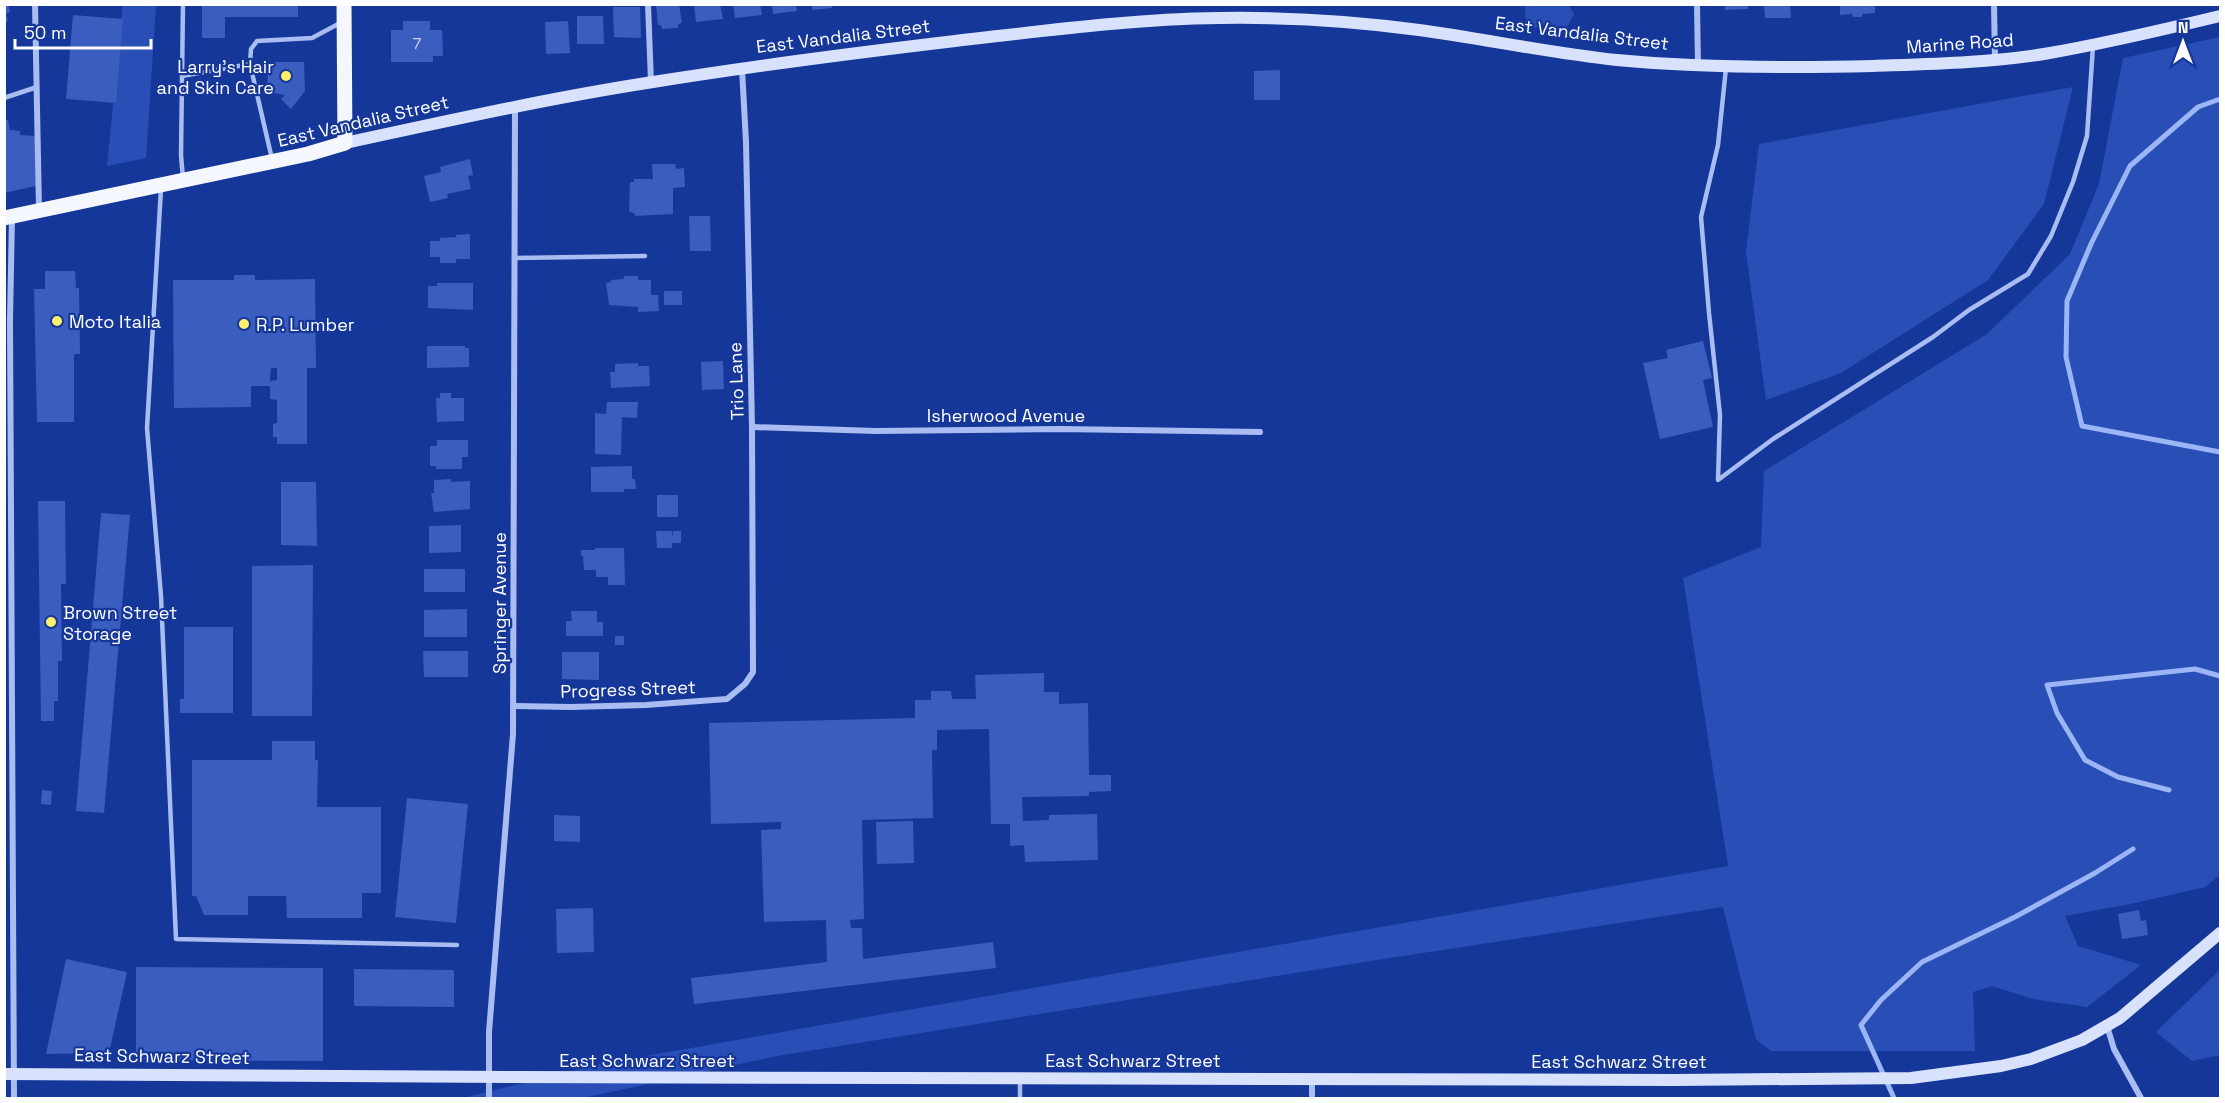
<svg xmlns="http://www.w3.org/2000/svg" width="2225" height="1103" viewBox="0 0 2225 1103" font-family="'Space Grotesk',sans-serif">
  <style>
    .green { fill: #294fb7 }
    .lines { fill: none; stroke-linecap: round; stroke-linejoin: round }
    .stream { stroke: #9cb5f5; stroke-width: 5 }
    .building { fill: #3a5dbf; fill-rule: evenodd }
    .lane { stroke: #aabdf2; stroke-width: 4.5 }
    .street { stroke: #aabdf2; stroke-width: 6 }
    .secondary { stroke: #d9e2fc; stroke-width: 12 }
    .primary { stroke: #f5f7ff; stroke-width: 15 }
    .poi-dot { fill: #fff06b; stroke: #16379a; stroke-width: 2 }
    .labels { text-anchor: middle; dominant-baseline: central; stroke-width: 4.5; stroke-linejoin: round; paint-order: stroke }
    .number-label { font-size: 15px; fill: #ced6ef }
    .street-label { font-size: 18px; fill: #fff; stroke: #16379a }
    .poi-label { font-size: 18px; fill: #fff; stroke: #16379a; text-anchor: start }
  </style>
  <rect width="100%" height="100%" fill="#16379a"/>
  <g class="green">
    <polygon points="123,5 156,5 146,158 107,166"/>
    <polygon points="1525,5 1569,5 1574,14 1564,33 1526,25"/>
    <polygon points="2220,37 2220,875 2205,887 2130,904 2065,916 2078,946 2141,965 2087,1007 2033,999 1992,986 1973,992 1975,1051 1771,1051 1756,1039 1723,907 1370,961 777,1056 583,1098 463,1098 600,1064 1728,866 1683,578 1761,547 1764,471 1987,334 2070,254 2099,184 2123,58"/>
    <polygon points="2073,87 2044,204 1988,280 1841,373 1766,400 1746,252 1759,144"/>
    <polygon points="2220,970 2220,1055 2192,1061 2156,1032"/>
  </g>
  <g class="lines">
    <g class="stream">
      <polyline points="2220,99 2198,107 2130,166 2091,244 2067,301 2066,357 2082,426 2220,452"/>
      <polyline points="2169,790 2118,777 2085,760 2057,713 2047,685 2195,669 2220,676"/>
      <polyline points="1894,1098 1861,1025 1881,1000 1922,962 2015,917 2095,873 2133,849"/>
    </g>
  </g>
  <g class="building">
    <polygon points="4,4 8,4 10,12 6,14 8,21 4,21"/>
    <polygon points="202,4 298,4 298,17 225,17 225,38 202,38"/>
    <polygon points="656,4 679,4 682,23 678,24 678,28 662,29 661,25 658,25"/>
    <polygon points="694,4 720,4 723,19 696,22"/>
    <polygon points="733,4 760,4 762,15 735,18"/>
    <polygon points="772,4 796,4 797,11 773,14"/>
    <polygon points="812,4 832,4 832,8 812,10"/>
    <polygon points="1725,4 1748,4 1748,9 1725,10"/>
    <polygon points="1764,4 1790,4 1791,18 1765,18"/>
    <polygon points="1840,4 1875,4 1875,13 1862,14 1862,17 1853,17 1852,14 1840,15"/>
    <polygon points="613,7 640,7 641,38 614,37"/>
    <polygon points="73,15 123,19 116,103 66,99"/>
    <polygon points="577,16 603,16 604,44 577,44"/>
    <polygon points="403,21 430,21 430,30 442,30 443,56 433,56 433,62 391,62 391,30 403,30"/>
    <polygon points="568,21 570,53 546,54 545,22"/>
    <polygon points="268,62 304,62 305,91 291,109 281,99 285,95 267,92"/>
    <polygon points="1280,70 1280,100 1254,100 1254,71"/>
    <polygon points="4,120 8,120 10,130 20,131 20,135 35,136 36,186 4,193"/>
    <polygon points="470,159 473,175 468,176 471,189 447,194 448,198 430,202 424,176 441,172 440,167"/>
    <polygon points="652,164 675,164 676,169 684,168 685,187 673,188 673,214 635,216 635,214 629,211 630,182 634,182 634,179 653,179"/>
    <polygon points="689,216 710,216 711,251 690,251"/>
    <polygon points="470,234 470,259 456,259 456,263 440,263 440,257 430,257 430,241 440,241 440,238 456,237 456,235"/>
    <polygon points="45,271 75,271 76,288 79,288 80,354 74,354 74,422 37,422 34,289 45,289"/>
    <path d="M 234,275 L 255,275 L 255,280 L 315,279 L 316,368 L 307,368 L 307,444 L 277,444 L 277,437 L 273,437 L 273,424 L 277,423 L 277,400 L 270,399 L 270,386 L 251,386 L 251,407 L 174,408 L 173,280 L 234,280 ZM 271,368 L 277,368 L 277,380 L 270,381 Z"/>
    <polygon points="624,276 638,276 638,280 651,280 651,295 658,295 659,311 638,312 638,307 609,305 606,283 611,282 611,280 624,279"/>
    <polygon points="437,283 473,283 473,310 428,308 428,286 437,286"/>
    <rect x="664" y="291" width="18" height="14"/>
    <polygon points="1703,341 1712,378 1703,380 1713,427 1660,439 1643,363 1668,358 1666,350"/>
    <polygon points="427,346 465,346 465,348 469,348 469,367 427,368"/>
    <polygon points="723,361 724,389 702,390 701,362"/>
    <polygon points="638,363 638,366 649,366 650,386 611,388 610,372 615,372 615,364"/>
    <polygon points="440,393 451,393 451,398 464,398 464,421 437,422 436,398 440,398"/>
    <polygon points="607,402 638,402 637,418 622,417 621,455 595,454 595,413 606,414"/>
    <polygon points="437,440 468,440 468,457 462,457 462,469 436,469 436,466 430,466 430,446 437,446"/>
    <polygon points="632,466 632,479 635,479 636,489 624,489 624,492 591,492 591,467"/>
    <polygon points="451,479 451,482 470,481 470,509 434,512 431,493 434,493 434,480"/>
    <polygon points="281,482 316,482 317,546 281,545"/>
    <rect x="657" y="495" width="21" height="22"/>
    <polygon points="38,501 65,501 66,584 61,584 62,661 58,661 58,701 54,701 54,721 41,721"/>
    <polygon points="101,513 130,515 104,813 76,811"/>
    <polygon points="461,525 461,552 429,553 429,526"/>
    <polygon points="656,531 672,531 672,538 673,531 681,531 681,543 672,543 672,548 657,548"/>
    <polygon points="595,548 624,548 625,585 608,585 608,577 596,577 596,570 584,570 583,556 581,556 581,550 595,550"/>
    <polygon points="313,565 312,716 252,716 252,566"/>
    <rect x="424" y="569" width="41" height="23"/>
    <polygon points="467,609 467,637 424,637 424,610"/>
    <polygon points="571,611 597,611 597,622 603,622 603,636 566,636 566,621 572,621"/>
    <polygon points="184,627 233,627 233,713 180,713 180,699 184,699"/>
    <rect x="615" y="636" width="9" height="9"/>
    <polygon points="423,651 468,651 468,677 424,677"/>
    <polygon points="562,652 599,652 599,680 562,679"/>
    <polygon points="1044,673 1044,692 1059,692 1059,704 1088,703 1089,775 1111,775 1111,791 1089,792 1089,796 1022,797 1023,821 1049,820 1049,815 1097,814 1098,860 1025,862 1024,845 1010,846 1010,824 991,824 989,729 937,730 937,750 932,750 933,818 862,820 864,919 850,920 851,928 862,928 863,959 993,942 996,968 694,1004 691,978 827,962 826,920 764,922 761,830 781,829 781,822 711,824 709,723 915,718 915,700 931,700 931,691 951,691 952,699 976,699 975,675"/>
    <polygon points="272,741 315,741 315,760 318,760 317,807 381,807 381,893 362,893 362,918 287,918 286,896 248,896 248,915 204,915 196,896 192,896 192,760 272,760"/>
    <polygon points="42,790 52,791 51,805 41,804"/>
    <polygon points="407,798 468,804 456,923 395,917"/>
    <polygon points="554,815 580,816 580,842 554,841"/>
    <polygon points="913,821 914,863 877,864 876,822"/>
    <polygon points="593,908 594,952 557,953 556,909"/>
    <polygon points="2139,910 2141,921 2146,920 2148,935 2122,939 2118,914"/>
    <polygon points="66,959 127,972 109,1053 46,1054"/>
    <polygon points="136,967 323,968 323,1061 136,1060"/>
    <polygon points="354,969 454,970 454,1007 354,1006"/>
  </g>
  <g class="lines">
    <g class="lane">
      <polyline points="250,64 251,49 257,41 312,38 342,22"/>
      <polyline points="1726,68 1718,145 1701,217 1709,313 1720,415 1718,480 1773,439 1933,337 1969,310 2028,274 2051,236 2073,182 2087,136 2093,46"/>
      <polyline points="182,76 250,64 272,159"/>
      <polyline points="4,98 37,87"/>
      <polyline points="183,179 181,155 183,4"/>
      <polyline points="161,189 147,428 161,596 176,939 457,945"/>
      <polyline points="515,258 645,256"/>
      <polyline points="1020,1081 1020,1098"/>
    </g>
    <g class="street">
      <polyline points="35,4 39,210"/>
      <polyline points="648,4 651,82"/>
      <polyline points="1697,4 1698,65"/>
      <polyline points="1994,4 1995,60"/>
      <polyline points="12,217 10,320 14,1098"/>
      <polyline points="752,427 876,431 1061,429 1260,432"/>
      <polyline points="514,706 571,707 646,705 727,699 745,684 753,672 752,427 746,142 742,69"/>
      <polyline points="2107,1026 2114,1049 2141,1098"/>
      <polyline points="1312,1079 1312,1098"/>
      <polyline points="489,1098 489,1032 513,734 515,107"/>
    </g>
    <g class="secondary">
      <path d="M 345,143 C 447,121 549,98 653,82 C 753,66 854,53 955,41 C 1043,31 1131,19 1220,18 C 1286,17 1353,21 1419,30 C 1485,39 1550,53 1617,60 C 1702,68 1788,68 1873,66 C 1930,64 1987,63 2044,54 C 2103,44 2162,30 2220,16"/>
      <polyline points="4,1074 512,1077 1675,1080 1911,1078 2001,1066 2031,1059 2082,1040 2120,1018 2220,933"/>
    </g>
    <polyline class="primary" points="4,218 308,154 345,143 344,4"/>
  </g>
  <g class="poi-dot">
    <circle cx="286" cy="76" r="6"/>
    <circle cx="57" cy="321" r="6"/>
    <circle cx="244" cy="324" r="6"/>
    <circle cx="51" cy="622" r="6"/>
  </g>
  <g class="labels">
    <g class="number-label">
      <text x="417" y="43">7</text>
    </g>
    <g class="street-label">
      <text transform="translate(1582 33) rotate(7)">East Vandalia Street</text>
      <text transform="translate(843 36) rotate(-7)">East Vandalia Street</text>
      <text transform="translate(1960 43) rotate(-4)">Marine Road</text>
      <text transform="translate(363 121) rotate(-13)">East Vandalia Street</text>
      <text transform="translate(736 381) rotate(-92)">Trio Lane</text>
      <text x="1006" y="415">Isherwood Avenue</text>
      <text transform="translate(499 603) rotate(-90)">Springer Avenue</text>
      <text transform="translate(628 689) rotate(-2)">Progress Street</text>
      <text transform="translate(162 1056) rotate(1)">East Schwarz Street</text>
      <text x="647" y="1060">East Schwarz Street</text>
      <text x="1133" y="1060">East Schwarz Street</text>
      <text x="1619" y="1061">East Schwarz Street</text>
    </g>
    <g class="poi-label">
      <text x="274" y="66" text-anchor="end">Larry's Hair<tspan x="274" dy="21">and Skin Care</tspan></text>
      <text x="69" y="321">Moto Italia</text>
      <text x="256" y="324">R.P. Lumber</text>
      <text x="63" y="612">Brown Street<tspan x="63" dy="21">Storage</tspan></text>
    </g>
  </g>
  <rect width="2225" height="1103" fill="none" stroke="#ffffff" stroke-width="12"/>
  <g transform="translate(2183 42)" stroke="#16379a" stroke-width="4.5" paint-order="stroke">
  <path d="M0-4.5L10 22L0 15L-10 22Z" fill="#ffffff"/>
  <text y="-9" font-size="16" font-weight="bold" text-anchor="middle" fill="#ffffff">N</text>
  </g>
  <path d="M15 39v9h136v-9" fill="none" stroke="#ffffff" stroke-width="3"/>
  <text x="24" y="39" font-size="18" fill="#ffffff" stroke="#16379a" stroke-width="4.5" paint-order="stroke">50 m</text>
</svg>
